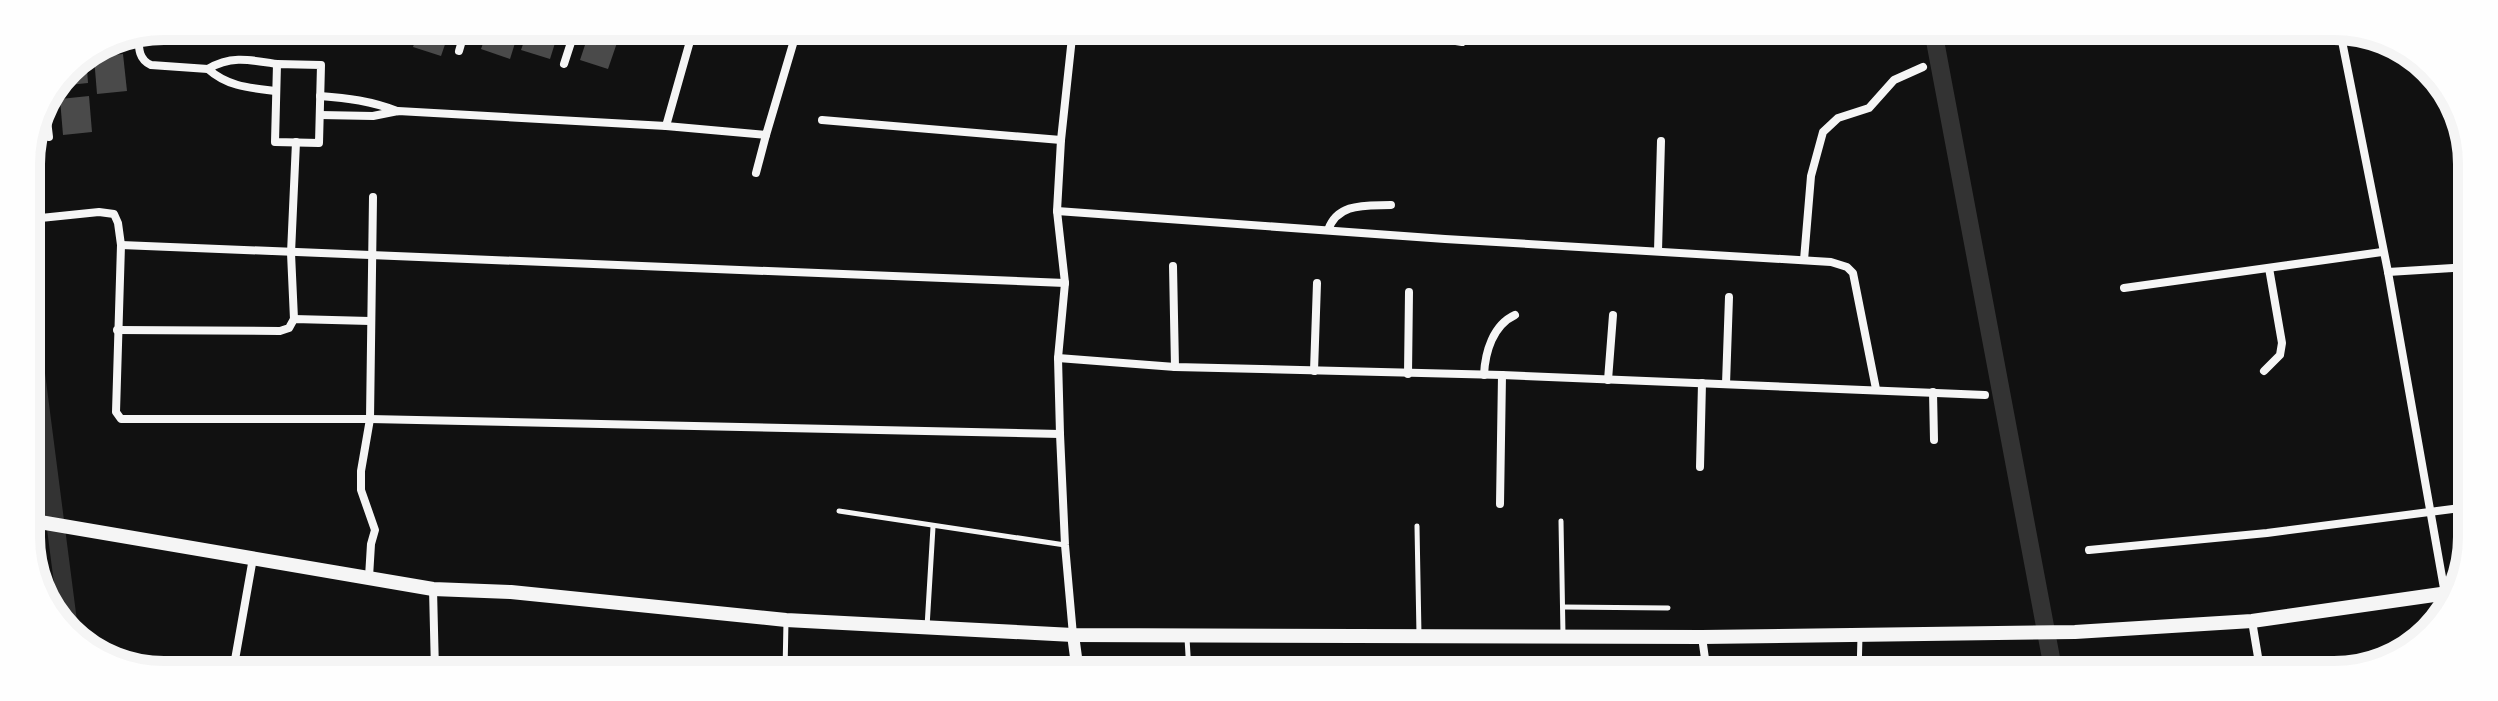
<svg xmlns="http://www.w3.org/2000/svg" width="2498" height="701" viewBox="0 0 2498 701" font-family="'Golos Text',sans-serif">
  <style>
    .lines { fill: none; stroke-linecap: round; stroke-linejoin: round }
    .canal { stroke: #333; stroke-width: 18 }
    .building { fill: #4a4a4a }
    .service { stroke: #f5f5f5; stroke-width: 5 }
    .minor { stroke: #f5f5f5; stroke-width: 8 }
    .tertiary { stroke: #f5f5f5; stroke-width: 12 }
    .secondary { stroke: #f5f5f5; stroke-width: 14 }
    .rim { fill: none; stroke: #f5f5f5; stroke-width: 10 }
  </style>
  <rect width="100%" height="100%" fill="#111"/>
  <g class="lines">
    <g class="canal">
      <polyline points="1933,30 2054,674"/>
      <polyline points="27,304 70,637"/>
    </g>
  </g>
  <g class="building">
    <polygon points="311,26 343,26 340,36"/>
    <polygon points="380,26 411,27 407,39 379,29"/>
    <polygon points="420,27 451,27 441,56 413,47"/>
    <polygon points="489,27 520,27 510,59 481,49"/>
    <polygon points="529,27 560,27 550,59 521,50"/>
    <polygon points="591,27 620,34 608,69 580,60"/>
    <polygon points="86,54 88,83 59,86 67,66"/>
    <polygon points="123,54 127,91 97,94 94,57"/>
    <polygon points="89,96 92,132 63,135 60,99"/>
  </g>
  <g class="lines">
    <g class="service">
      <polyline points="839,511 1065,545"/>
      <polyline points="1561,521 1563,635"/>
      <polyline points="1417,526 1419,635"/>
      <polyline points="1563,607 1668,608"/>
      <polyline points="927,627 933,527"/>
      <polyline points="1187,638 1189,672"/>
      <polyline points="785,672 786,621"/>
      <polyline points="1859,674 1860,636"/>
    </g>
    <g class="minor">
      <polyline points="1073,28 1061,140 1057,211 1065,283 1058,358 1060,434 1065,545 1073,635"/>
      <polyline points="1382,29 1462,42"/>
      <path d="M 138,31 C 139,45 137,59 151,65 L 208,69"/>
      <polyline points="2340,31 2388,272 2445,594"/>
      <polyline points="355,35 357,26"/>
      <polyline points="459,51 466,27"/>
      <polygon points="277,64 321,65 319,143 275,142"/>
      <polyline points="564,64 576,27"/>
      <path d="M 276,91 C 251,88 228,87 208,69 C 231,55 251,60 277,64"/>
      <path d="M 320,96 C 348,98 371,101 397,111"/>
      <polyline points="46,112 49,137"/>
      <polyline points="320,115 373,116 398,111 666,126 766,135 798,27"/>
      <polyline points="822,120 1061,140"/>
      <polyline points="666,126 694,27"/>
      <polyline points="756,173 766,135"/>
      <polyline points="1057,211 1445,239 1831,262 1847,267 1853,273 1876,389"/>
      <polyline points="31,219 99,212 114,214 118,223 121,245 116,412 121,419 370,419 1060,434"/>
      <path d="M 1328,230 C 1338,202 1366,206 1391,205"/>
      <polyline points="121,245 1065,283"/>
      <polyline points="1658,251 1661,141"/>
      <polyline points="1804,260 1811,176 1823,132 1838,118 1869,108 1894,80 1923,67"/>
      <polyline points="1173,266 1175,367"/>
      <polyline points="2388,272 2469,267"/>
      <polyline points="2124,288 2382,252"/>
      <polyline points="294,319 291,253 296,142"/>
      <polyline points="117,330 280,331 289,328 294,319 370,321"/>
      <polyline points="1058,358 1175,367 1502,375 1985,395"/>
      <polyline points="1314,371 1317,283"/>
      <polyline points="2264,371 2280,355 2282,343 2269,268"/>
      <polyline points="1408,374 1409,292"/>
      <path d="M 1484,375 C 1485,352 1493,325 1515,315"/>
      <polyline points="1608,380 1613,315"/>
      <polyline points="1726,384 1729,297"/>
      <polyline points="1933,392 1934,440"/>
      <polyline points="1700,467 1702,383"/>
      <polyline points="1500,504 1502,375"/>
      <polyline points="2089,550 2267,533 2468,507"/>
      <polyline points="369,577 371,544 375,530 361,490 361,471 370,419 373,197"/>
      <polyline points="433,589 435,671"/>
      <polyline points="2252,621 2261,675"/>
      <polyline points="1702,637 1707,673"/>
      <polyline points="233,671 253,558"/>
    </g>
    <polyline class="tertiary" points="1073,635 1078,672"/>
    <polyline class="secondary" points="28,520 433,589 511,592 786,620 1073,635 1702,637 2075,632 2252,621 2455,592"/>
  </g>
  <path d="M0 0H2498V701H0ZM164 40H2334A124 124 0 0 1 2458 164V537A124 124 0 0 1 2334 661H164A124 124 0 0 1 40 537V164A124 124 0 0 1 164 40Z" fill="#fefefe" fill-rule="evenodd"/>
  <path class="rim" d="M164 40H2334A124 124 0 0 1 2458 164V537A124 124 0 0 1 2334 661H164A124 124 0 0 1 40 537V164A124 124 0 0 1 164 40Z"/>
</svg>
